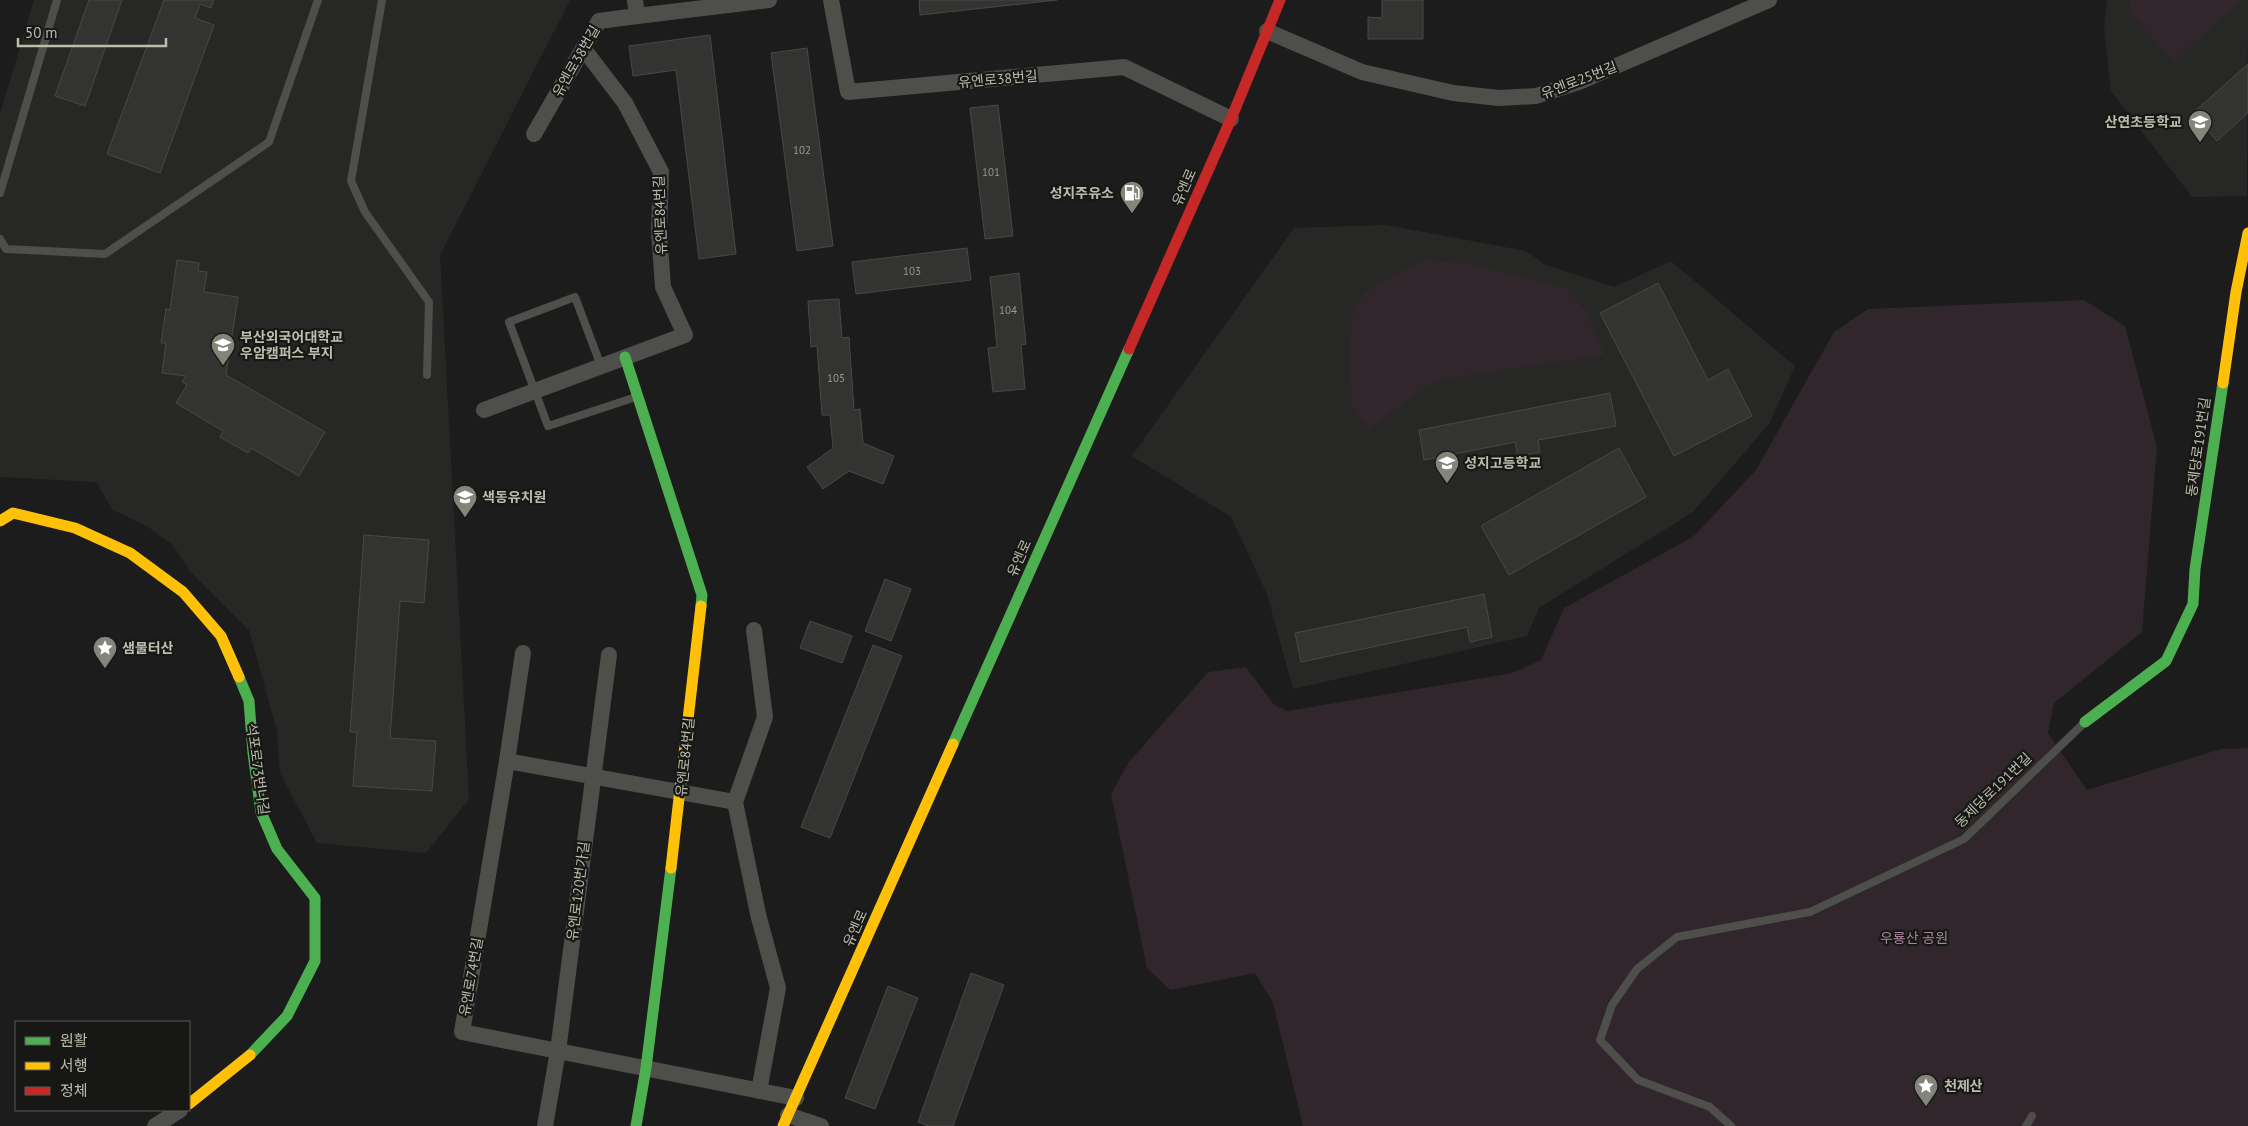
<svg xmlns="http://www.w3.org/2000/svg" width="2248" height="1126" viewBox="0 0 2248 1126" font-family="'PT Sans','Noto Sans KR',sans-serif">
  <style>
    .built { fill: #272826 }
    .green { fill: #30262b }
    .building { fill: #333432; stroke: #484844 }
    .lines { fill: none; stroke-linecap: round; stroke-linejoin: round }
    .lane { stroke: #4e4e4a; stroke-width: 8 }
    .street { stroke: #4e4e4a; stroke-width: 16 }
    .fast { stroke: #4caf50; stroke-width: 11 }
    .slow { stroke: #ffc107; stroke-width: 11 }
    .jam { stroke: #c62828; stroke-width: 11 }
    .labels { text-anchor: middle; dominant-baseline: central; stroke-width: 4.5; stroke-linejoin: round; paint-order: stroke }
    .number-label { font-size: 11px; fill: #9a9b8e }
    .street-label { font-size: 14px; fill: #bcbdad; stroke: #171816 }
    .poi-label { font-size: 14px; font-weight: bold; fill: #bcbdad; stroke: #171816; text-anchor: start }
    .park-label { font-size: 14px; fill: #a98399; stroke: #171816 }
  </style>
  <rect width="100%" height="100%" fill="#1c1c1c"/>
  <g class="built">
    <polygon points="34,0 570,0 440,255 469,799 426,853 317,843 280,773 277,731 249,630 189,570 173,545 148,527 113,510 96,482 0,477 0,114"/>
    <polygon points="2107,0 2248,0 2247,196 2192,197 2111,91 2104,27"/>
    <polygon points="1386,225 1526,251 1546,265 1614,287 1671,261 1795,366 1769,424 1693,512 1539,608 1527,636 1293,689 1267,594 1231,517 1132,456 1294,228"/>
  </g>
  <g class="green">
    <polygon points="2130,0 2241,0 2174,61 2129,11"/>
    <polygon points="1422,260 1472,264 1565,288 1585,310 1606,355 1436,380 1368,429 1352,404 1349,354 1352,317 1364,293"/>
    <polygon points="2084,300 2125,326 2157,447 2142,632 2054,703 2048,733 2087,790 2221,749 2248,748 2248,1126 1303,1126 1273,1003 1255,973 1170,990 1147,968 1111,794 1129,762 1208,672 1246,667 1274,705 1288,711 1512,673 1541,660 1564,608 1694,536 1756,470 1834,332 1868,309"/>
  </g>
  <g class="building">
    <polygon points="89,0 122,0 85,106 55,96"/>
    <polygon points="164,0 214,0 211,8 200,4 195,18 214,25 160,173 107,154"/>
    <polygon points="919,0 1057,0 920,15"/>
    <polygon points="1382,0 1423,0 1423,39 1368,39 1368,17 1382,18"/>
    <polygon points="710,35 736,254 699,259 676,70 633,76 629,46"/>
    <polygon points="807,48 833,246 797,251 771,53"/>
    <polygon points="2248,64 2248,113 2217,141 2193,113"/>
    <polygon points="998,105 1013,236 985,239 970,108"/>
    <polygon points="967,248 971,280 856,294 852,262"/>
    <polygon points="177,260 199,263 198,271 207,272 204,292 238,297 226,375 325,432 299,476 251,448 248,453 220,437 223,431 176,403 187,385 182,382 186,376 162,373 166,343 161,343 166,309 170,310"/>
    <polygon points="1019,273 1026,344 1021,345 1025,389 993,392 988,348 997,347 990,277"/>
    <polygon points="1658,283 1708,380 1728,369 1752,416 1674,456 1600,313"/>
    <polygon points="839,299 842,338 849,337 854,410 860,409 863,443 894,456 883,484 849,471 823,489 807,467 833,448 830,415 822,415 817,346 811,347 808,301"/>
    <polygon points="1610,393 1616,426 1538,440 1540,452 1518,456 1515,442 1424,460 1419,430"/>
    <polygon points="1619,448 1646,497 1509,575 1481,526"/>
    <polygon points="364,535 429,540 424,603 400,601 390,738 436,741 432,791 353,786 357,732 350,732"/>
    <polygon points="885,579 911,589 891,641 865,631"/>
    <polygon points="1484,594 1492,637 1470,642 1467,627 1301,662 1295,633"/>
    <polygon points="810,621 852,636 842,663 800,648"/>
    <polygon points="873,645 902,656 830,838 801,827"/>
    <polygon points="971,973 1004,985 953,1126 929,1126 918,1122"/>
    <polygon points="888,986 918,998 875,1109 845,1098"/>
  </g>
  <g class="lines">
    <g class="lane">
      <polyline points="382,0 351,181 365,212 429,302 427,375"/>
      <polyline points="0,193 57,0"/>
      <polyline points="0,239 6,249 105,254 269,142 318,0"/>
      <polyline points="601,366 575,297 509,322 548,426 636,397"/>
      <polyline points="1731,1126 1710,1107 1638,1080 1600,1040 1612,1005 1637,969 1677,937 1810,912 1964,839 2083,724"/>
      <polyline points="2026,1126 2032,1116"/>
    </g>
    <g class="street">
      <polyline points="635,0 637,16 769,0"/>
      <polyline points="831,0 848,92 1124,67 1231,119"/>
      <polyline points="1267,31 1362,72 1453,93 1499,98 1536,96 1579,82 1769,0"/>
      <polyline points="534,134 599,21 637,16"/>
      <polyline points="484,410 685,335 663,287 659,231 661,172 625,103 583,48"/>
      <polyline points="754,630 765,717 735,802 758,914 778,988 759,1091"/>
      <polyline points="523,653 507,761 462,1032 796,1098"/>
      <polyline points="507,761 735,802"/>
      <polyline points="788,1115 821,1126"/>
      <polyline points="155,1126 180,1110"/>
      <polyline points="545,1126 558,1051 609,655"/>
    </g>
    <g class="fast">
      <polyline points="625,357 702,595 701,606"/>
      <polyline points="239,677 249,701 253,753 261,812 277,849 315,898 315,961 287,1016 250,1055"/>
      <polyline points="2085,722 2166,661 2193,604 2195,569 2223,383"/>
      <polyline points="953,744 1129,349"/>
      <polyline points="636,1126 646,1068 671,868"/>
    </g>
    <g class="slow">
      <polyline points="2223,383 2236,292 2248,233"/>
      <polyline points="0,521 13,513 75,528 130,553 183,592 221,636 239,677"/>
      <polyline points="671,868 701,606"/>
      <polyline points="189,1104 250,1055"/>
      <polyline points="783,1126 953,744"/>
    </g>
    <polyline class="jam" points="1129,349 1231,119 1280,0"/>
  </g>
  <defs>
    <symbol id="school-pin" viewBox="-11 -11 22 30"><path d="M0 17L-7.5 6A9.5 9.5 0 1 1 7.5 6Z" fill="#84857a" stroke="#171816"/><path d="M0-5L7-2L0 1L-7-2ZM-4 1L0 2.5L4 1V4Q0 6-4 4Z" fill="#fff"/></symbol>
    <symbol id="fuel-pin" viewBox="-11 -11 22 30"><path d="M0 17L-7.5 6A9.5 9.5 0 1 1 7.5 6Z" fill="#84857a" stroke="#171816"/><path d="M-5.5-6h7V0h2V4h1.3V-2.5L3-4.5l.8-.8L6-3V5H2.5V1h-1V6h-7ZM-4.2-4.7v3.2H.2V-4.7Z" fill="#fff"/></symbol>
    <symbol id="university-pin" viewBox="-11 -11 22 30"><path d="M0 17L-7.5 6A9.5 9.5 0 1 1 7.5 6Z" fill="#84857a" stroke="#171816"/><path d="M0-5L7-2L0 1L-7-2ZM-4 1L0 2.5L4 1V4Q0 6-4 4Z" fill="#fff"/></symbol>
    <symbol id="sight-pin" viewBox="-11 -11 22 30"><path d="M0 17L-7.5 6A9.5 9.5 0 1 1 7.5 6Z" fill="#84857a" stroke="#171816"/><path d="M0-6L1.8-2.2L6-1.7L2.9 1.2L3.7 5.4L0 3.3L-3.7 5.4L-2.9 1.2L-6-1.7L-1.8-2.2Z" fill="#fff"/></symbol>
  </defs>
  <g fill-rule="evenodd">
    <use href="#school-pin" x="2186" y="108" width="28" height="38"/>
    <use href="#fuel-pin" x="1118" y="179" width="28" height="38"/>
    <use href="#university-pin" x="209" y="331" width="28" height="38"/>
    <use href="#school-pin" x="1433" y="449" width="28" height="38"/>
    <use href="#school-pin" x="451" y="483" width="28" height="38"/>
    <use href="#sight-pin" x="91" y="634" width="28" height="38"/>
    <use href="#sight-pin" x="1912" y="1072" width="28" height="38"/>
  </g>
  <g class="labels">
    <g class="number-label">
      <text x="802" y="150">102</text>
      <text x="991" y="172">101</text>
      <text x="912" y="271">103</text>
      <text x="1008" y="310">104</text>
      <text x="836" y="378">105</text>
    </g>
    <g class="street-label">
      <text transform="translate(576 61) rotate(-60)">유엔로38번길</text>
      <text transform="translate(998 79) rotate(-5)">유엔로38번길</text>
      <text transform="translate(1579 80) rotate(-21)">유엔로25번길</text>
      <text transform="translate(1184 187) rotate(-66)">유엔로</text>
      <text transform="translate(660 215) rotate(-92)">유엔로84번길</text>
      <text transform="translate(2198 447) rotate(-82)">동제당로191번길</text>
      <text transform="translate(1019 558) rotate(-66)">유엔로</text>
      <text transform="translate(685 757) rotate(-84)">유엔로84번길</text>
      <text transform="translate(258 769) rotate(82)">석포로73번나길</text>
      <text transform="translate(1993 790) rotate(-44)">동제당로191번길</text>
      <text transform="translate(578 891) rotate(-83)">유엔로120번가길</text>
      <text transform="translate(855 928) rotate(-66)">유엔로</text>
      <text transform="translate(471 977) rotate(-80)">유엔로74번길</text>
    </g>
    <g class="poi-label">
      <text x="2182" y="122" text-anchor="end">산연초등학교</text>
      <text x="1114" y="193" text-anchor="end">성지주유소</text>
      <text x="240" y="337">부산외국어대학교<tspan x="240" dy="16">우암캠퍼스 부지</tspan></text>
      <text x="1464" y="463">성지고등학교</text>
      <text x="482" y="497">색동유치원</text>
      <text x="122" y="648">샘물터산</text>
      <text x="1944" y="1086">천제산</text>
    </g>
    <g class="park-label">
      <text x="1914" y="938">우룡산 공원</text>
    </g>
  </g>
  <rect x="15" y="1021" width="175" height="90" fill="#171816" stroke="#595a52"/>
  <rect x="25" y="1037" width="25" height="8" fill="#4caf50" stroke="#595a52"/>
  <text x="60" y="1046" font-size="15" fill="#bcbdad">원활</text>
  <rect x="25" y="1062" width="25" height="8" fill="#ffc107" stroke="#595a52"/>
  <text x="60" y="1071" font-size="15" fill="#bcbdad">서행</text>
  <rect x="25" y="1087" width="25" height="8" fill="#c62828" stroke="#595a52"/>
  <text x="60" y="1096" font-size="15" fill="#bcbdad">정체</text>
  <path d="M18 38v8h148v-8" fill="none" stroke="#bcbdad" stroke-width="2.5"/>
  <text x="25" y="38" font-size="15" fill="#bcbdad" stroke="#171816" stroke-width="4" paint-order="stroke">50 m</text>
</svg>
